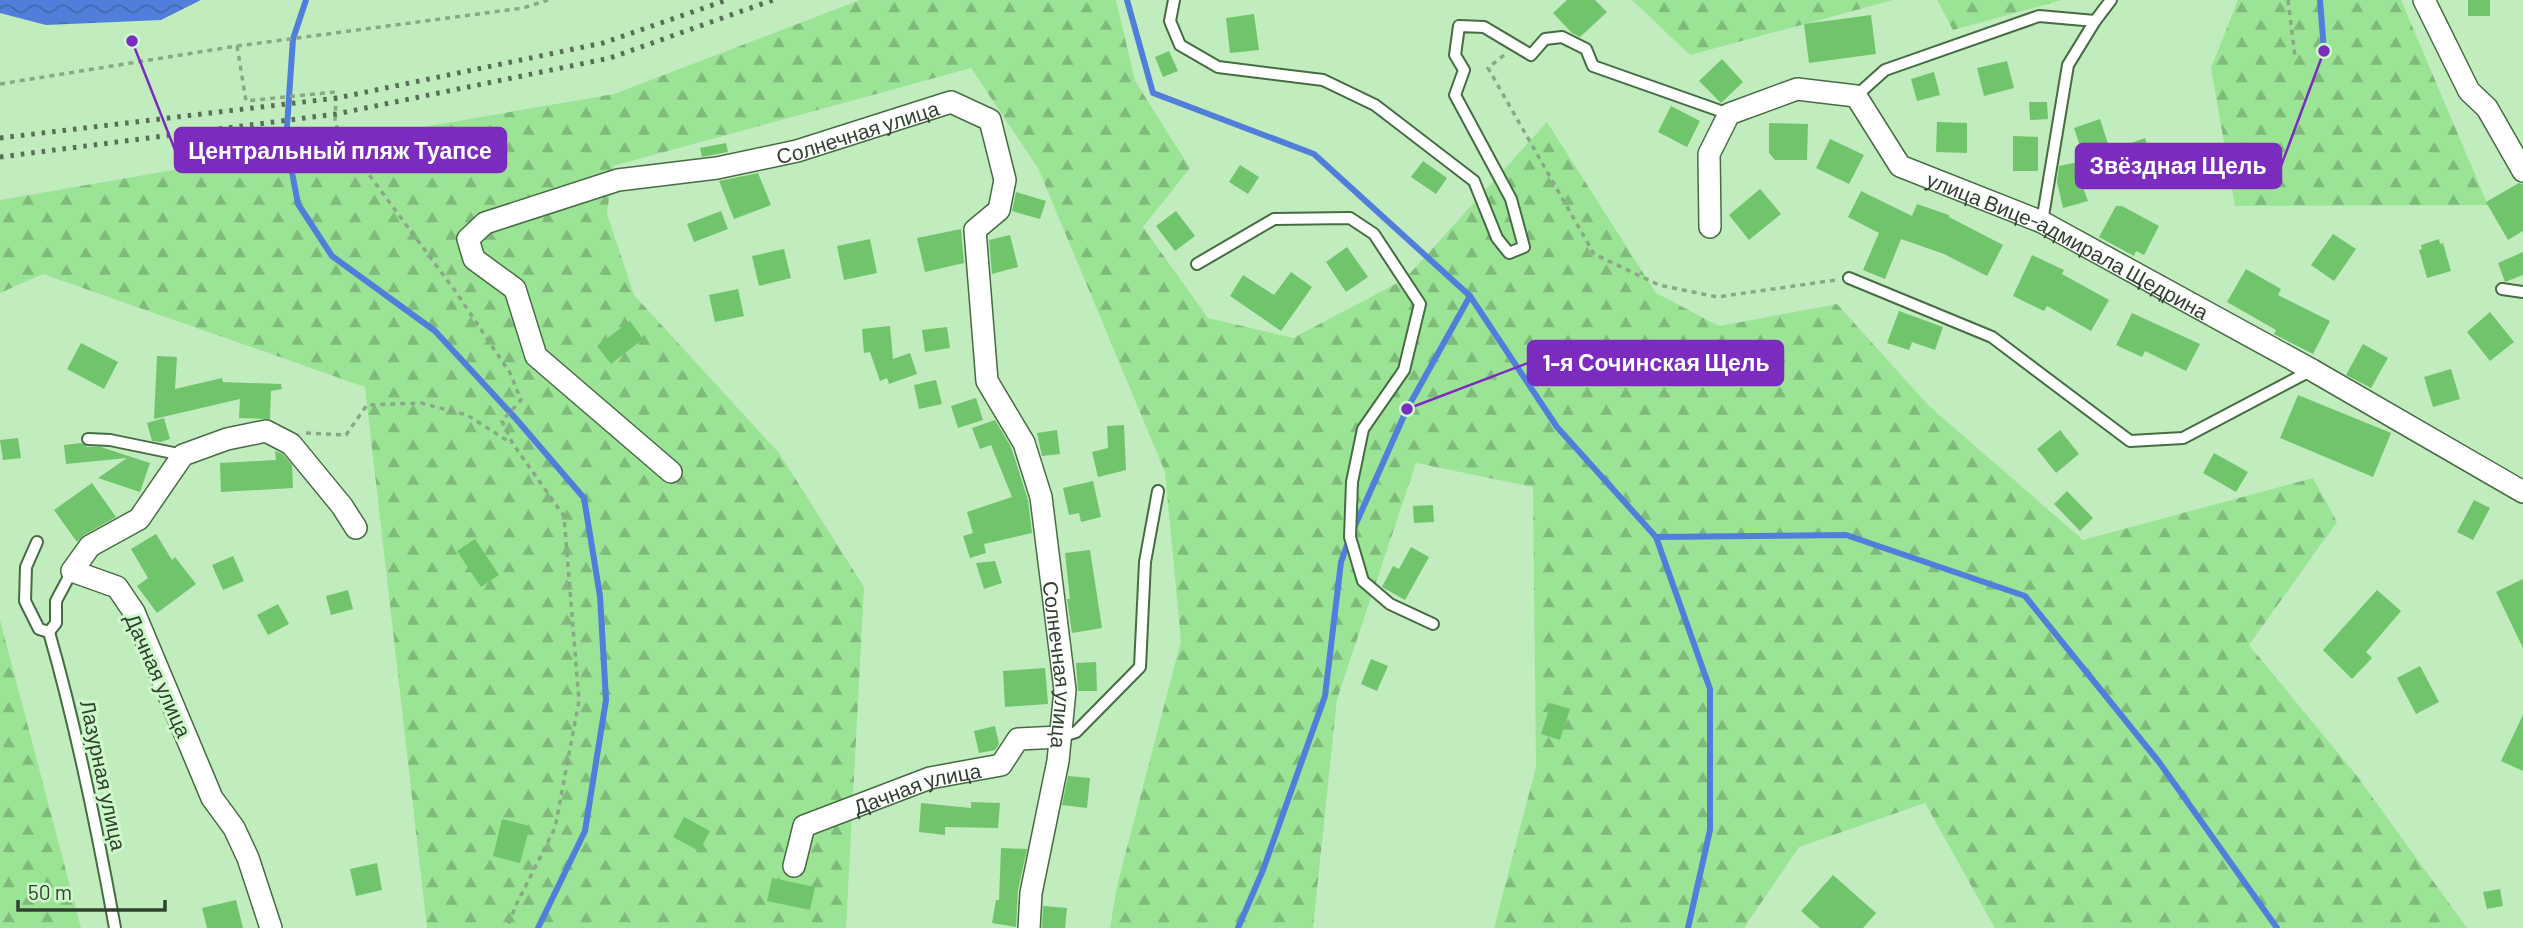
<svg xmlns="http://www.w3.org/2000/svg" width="2523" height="928" viewBox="0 0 2523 928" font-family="Barlow,sans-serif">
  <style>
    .forest { fill: url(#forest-firs) }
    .water { fill: url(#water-waves) }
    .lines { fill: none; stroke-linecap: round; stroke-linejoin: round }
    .stream { stroke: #517eda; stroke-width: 6 }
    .building { fill: #70c56c }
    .lane-casing { stroke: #466c43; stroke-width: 14 }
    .street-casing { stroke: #466c43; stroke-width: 24 }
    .path { stroke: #89a986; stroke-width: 3.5; stroke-dasharray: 5 5; stroke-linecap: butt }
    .lane { stroke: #fff; stroke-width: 10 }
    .street { stroke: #fff; stroke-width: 21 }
    .rail { stroke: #576f56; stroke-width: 5; stroke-dasharray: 3.5 7; stroke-linecap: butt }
    .labels { text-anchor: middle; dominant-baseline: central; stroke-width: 6; stroke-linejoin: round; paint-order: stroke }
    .street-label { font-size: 21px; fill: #30412f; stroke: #cef9cb }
    .leader { fill: none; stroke: #7b2cbf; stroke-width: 2.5 }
    .callout-dot { fill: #7b2cbf; stroke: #cef9cb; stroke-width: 2.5 }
    .callout { fill: #7b2cbf; stroke: #7b2cbf; stroke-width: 2.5 }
    .callout-label { font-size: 23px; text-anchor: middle; font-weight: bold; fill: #fff }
  </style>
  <defs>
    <pattern id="forest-firs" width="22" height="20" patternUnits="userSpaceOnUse" patternTransform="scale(1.75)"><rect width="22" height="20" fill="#9be496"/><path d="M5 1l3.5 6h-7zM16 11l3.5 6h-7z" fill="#7fba7b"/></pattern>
    <pattern id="water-waves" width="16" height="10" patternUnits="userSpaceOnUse" patternTransform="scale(1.75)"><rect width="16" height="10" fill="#517eda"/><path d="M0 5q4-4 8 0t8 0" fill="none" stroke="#4469b1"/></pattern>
  </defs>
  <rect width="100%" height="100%" fill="#c1ecbe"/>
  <g class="forest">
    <polygon points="860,0 1116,0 1135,81 1190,168 1143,227 1208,318 1293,338 1405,279 1547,122 1656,293 1719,326 1837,304 1929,406 2083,540 2313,478 2337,522 2249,645 2357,776 2467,928 1995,928 1925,803 1799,847 1744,928 1494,928 1536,767 1533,487 1416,463 1337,699 1313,928 1110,928 1117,886 1181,641 1165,472 1038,168 971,68 613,166 607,214 634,295 779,453 864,587 846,928 427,928 365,387 43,274 0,293 0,200 614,94"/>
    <polygon points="1632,0 1893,0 1690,55"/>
    <polygon points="1937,0 2062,0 1953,30"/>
    <polygon points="2238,0 2401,0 2488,205 2235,206 2211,68"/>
    <polygon points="0,620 81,928 0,928"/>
  </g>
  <polygon class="water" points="0,0 201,0 161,20 46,25 0,13"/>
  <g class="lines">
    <g class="stream">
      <polyline points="306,0 293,39 286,141 298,204 332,256 435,331 517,420 584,498 600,596 606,700 585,831 538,928"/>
      <polyline points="1127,0 1153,93 1314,154 1470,296 1407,409 1350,537 1341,562 1325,696 1263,870 1238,928"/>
      <polyline points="2320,0 2324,51"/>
      <polyline points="1470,296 1557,427 1656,537 1846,535 2025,596 2159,762 2277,928"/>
      <polyline points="1656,537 1710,689 1710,830 1688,928"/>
    </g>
  </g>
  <g class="building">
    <polygon points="1567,0 1595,0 1607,12 1580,37 1572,33 1553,13"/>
    <rect x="2468" y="0" width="22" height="16"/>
    <polygon points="1254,14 1259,50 1230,53 1226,18"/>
    <polygon points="1871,15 1876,54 1809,63 1804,24"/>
    <polygon points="1169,51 1178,71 1163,77 1155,57"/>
    <polygon points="1722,59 1743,82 1721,103 1699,81"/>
    <polygon points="2007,61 2014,88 1984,96 1977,68"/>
    <polygon points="1934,72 1940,95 1917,101 1911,79"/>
    <polygon points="2029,102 2047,102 2048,119 2030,120"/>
    <polygon points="1671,106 1700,121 1687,147 1658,132"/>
    <polygon points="2100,119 2109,147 2083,155 2074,128"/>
    <polygon points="1937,122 1967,123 1967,153 1936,152"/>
    <polygon points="1769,123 1808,124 1807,160 1775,160 1769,153"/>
    <polygon points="2013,136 2038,137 2038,171 2013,171"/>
    <polygon points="2145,138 2152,158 2125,169 2117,148"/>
    <polygon points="1830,139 1864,155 1849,184 1816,168"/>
    <polygon points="726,143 728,152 702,157 700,148"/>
    <polygon points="1423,161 1447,178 1436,194 1411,177"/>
    <polygon points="2078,162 2082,185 2088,201 2063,208 2057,182 2059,166"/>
    <polygon points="1240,165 1259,177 1248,194 1229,182"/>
    <polygon points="758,173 771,205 734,219 719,181"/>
    <polygon points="2519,183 2523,184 2523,231 2508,240 2486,202"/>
    <polygon points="1760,189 1781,214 1749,240 1729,215"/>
    <polygon points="1861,191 1912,216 1917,204 1949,215 1949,217 2003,245 1987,276 1944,254 1901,239 1885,279 1863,270 1879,233 1848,217"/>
    <polygon points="1016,192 1046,201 1040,219 1012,211"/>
    <polygon points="2116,206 2122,206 2159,226 2144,255 2136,251 2134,256 2099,237"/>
    <polygon points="721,211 728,229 694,242 687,224"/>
    <polygon points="1176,211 1195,236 1175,251 1156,226"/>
    <polygon points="961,229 964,263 925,272 917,238"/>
    <polygon points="2333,234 2356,249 2334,281 2311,265"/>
    <polygon points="1010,235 1018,267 992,274 989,240"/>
    <polygon points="870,239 877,273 844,280 837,246"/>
    <polygon points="2439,239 2440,244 2443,243 2451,271 2427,278 2419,250 2422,249 2421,245"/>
    <polygon points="1347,247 1368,277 1346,292 1326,262"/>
    <polygon points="784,249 791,278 759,286 752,256"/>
    <polygon points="2523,252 2523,275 2505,282 2498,263"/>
    <polygon points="2032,255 2064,270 2062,274 2109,300 2091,331 2047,306 2044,311 2013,296"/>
    <polygon points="2246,269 2281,289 2278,295 2330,321 2313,354 2274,334 2276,330 2227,302"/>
    <polygon points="1291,272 1312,287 1281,331 1230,296 1243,275 1274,295"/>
    <polygon points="738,289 744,316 715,322 709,295"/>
    <polygon points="1899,311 1943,327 1935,350 1912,342 1909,350 1887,343"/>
    <polygon points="2490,312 2514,342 2490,361 2467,332"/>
    <polygon points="2132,313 2200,344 2186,371 2145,351 2142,357 2116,345"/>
    <polygon points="630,321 643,339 611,364 597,346"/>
    <polygon points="890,326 893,359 910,353 917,374 889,384 887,378 880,381 870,352 864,353 862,329"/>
    <polygon points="947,327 950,348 925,352 922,330"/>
    <polygon points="81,343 118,362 104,389 67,369"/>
    <polygon points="2363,344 2388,358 2371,388 2346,375"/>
    <polygon points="157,356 177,357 175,389 222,378 223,382 281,384 282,389 271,391 270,419 239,418 240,399 154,419"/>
    <polygon points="2451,369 2460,399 2433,407 2424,377"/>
    <polygon points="936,380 942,404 919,409 914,385"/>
    <polygon points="2298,395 2391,433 2373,477 2280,438"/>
    <polygon points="976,398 983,420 958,428 951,406"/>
    <polygon points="164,418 170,439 160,442 152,441 147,423"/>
    <polygon points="995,420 1011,447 1016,462 1028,500 1032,533 984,544 986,553 970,558 963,536 973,533 967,512 1012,497 991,445 980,449 972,428"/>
    <polygon points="1124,425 1126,470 1098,477 1092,452 1108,448 1107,426"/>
    <polygon points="1057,430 1060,454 1042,456 1037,433"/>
    <polygon points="2060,430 2079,454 2056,473 2037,449"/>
    <polygon points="18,438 21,458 3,460 0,440"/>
    <polygon points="81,443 87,447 101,447 150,463 140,492 98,478 127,458 66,464 64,445"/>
    <polygon points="275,451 283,454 292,465 293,488 221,492 220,463 276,460"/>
    <polygon points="2214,453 2248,472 2236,492 2203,473"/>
    <polygon points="1093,481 1101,517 1081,522 1079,513 1069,515 1063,488"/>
    <polygon points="92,483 116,517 84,535 77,542 54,510"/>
    <polygon points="2067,491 2093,518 2080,531 2054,504"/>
    <polygon points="2474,500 2490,508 2473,540 2457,532"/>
    <polygon points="1433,505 1434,522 1414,523 1413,506"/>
    <polygon points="156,534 172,560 175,557 196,584 157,613 137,586 148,578 131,549"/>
    <polygon points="475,539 499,575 481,587 457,551"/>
    <polygon points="1411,547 1429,557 1405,600 1382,587 1393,566 1399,569"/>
    <polygon points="1090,550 1102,628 1072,633 1067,599 1070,599 1065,553"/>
    <polygon points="233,556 244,581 223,590 212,565"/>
    <polygon points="995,561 1002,583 984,589 976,563"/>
    <polygon points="2523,579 2523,648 2496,592"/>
    <polygon points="348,590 353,609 331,615 326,596"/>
    <polygon points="2377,590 2401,611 2366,652 2372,658 2352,679 2323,650"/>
    <polygon points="278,604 289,624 268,635 257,615"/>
    <polygon points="1371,659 1388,666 1377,691 1361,684"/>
    <polygon points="1096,662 1097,691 1078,691 1076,663"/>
    <polygon points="2420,666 2439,702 2416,714 2397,678"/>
    <polygon points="1045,668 1048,704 1005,707 1003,671"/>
    <polygon points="1551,703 1570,709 1560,740 1541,734"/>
    <polygon points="2523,715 2523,771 2501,761"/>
    <polygon points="995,726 999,744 995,750 979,753 974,731"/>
    <polygon points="1068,776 1090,778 1087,808 1062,805"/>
    <polygon points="971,802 1000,803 998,828 945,827 945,835 919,832 921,803 971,808"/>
    <polygon points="684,817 710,831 699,851 673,837"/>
    <polygon points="502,819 530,826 520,863 493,856"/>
    <polygon points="1001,848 1027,849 1018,890 1016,927 992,923 996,900 999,900"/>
    <polygon points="377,863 382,890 356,896 350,869"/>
    <polygon points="1833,875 1876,913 1863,928 1820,928 1801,911"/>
    <polygon points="772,878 815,887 810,910 767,901"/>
    <polygon points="2500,889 2503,906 2487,909 2483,892"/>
    <polygon points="236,900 243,928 207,928 202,908"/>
    <polygon points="1043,906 1067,908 1065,928 1042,928"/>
  </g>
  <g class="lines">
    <defs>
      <g id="lane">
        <polyline points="1174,0 1170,21 1180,45 1218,67 1323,80 1375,105 1474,181 1497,238 1509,253 1524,247 1511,199 1455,95 1464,70 1455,55 1459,26 1484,27 1531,55 1545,39 1562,37 1586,49 1593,66 1729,114"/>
        <polyline points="1856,96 1885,70 2039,16 2095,21"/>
        <polyline points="2042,222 2068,65 2095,21 2111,0"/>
        <polyline points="1197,264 1274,219 1350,218 1374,234 1420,304 1404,370 1363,429 1352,482 1350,537 1363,581 1390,604 1433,624"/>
        <polyline points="1849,278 1992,337 2130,441 2183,438 2312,370"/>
        <polyline points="2502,289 2523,292"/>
        <polyline points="88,439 110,440 183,455"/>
        <polyline points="37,542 26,567 25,601 39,629 49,632 56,623 56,601 72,571"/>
        <path d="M 49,632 C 77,730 97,828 115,928"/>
        <polyline points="1060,737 1076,732 1140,667 1145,562 1158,491"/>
      </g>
      <g id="street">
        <polyline points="2424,0 2469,91 2487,108 2523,171"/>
        <path id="s1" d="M 1710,227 L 1709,154 L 1729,114 L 1797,89 L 1856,96 L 1900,166 L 2042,222 L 2312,370 L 2523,492"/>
        <path id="s2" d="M 671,472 L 536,356 L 515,289 L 474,259 L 468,239 L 485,223 L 618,180 L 717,168 L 797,151 L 951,102 L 990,120 L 1005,180 L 999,210 L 975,230 L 987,381 L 1024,443 L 1041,497 L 1065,690 L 1058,761 L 1031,893 L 1029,928"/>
        <path id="s3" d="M 794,866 L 804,826 L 930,778 L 1001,765 L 1018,739 L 1060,737"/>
        <polyline points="271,928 248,858 234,828 212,798 134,612 117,587 72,571 90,546 139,519 183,455 227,439 266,431 291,444 342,506 356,528"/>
      </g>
    </defs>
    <use href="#lane" class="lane-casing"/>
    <use href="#street" class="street-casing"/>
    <g class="path">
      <polyline points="2288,0 2295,57"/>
      <polyline points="237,46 246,101 336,92 335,123 344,141 456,292 510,373 521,400 502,421 513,444 564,516 579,701 555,828 516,905 507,928"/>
      <polyline points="1504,55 1488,68 1594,254 1659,285 1717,297 1836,280"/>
      <polyline points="0,84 237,46 523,8 548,0"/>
      <polyline points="306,433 346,435 367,405 421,403 467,415 511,443"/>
    </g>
    <use href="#lane" class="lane"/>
    <use href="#street" class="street"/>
    <g class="rail">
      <polyline points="0,138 337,98 603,43 727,0"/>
      <polyline points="0,157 336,114 610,58 773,0"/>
    </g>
  </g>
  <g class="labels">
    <g class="street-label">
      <text stroke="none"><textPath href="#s2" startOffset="728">Солнечная улица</textPath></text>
      <text stroke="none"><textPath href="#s1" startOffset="518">улица Вице-адмирала Щедрина</textPath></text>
      <text stroke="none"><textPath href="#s2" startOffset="1442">Солнечная улица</textPath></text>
      <text transform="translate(159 675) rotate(66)">Дачная улица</text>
      <text transform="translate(104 775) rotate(78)">Лазурная улица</text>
      <text stroke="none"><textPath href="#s3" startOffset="161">Дачная улица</textPath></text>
    </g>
  </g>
  <path class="leader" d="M132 41L175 150M2324 51L2281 166M1407 409L1528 363"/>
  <g class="callout-dot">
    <circle cx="132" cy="41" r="7"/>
    <circle cx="2324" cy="51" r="7"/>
    <circle cx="1407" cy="409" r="7"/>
  </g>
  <g class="callout">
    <rect x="175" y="128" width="331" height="44" rx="7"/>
    <rect x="2076" y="144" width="205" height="44" rx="7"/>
    <rect x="1528" y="341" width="255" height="44" rx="7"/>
  </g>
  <g class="callout-label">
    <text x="340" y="159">Центральный пляж Туапсе</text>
    <text x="2178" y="174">Звёздная Щель</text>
    <text x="1656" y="371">1-я Сочинская Щель</text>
  </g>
  <path d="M18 900v10h147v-10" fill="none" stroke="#30412f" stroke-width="3.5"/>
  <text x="28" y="900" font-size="21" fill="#30412f" stroke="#cef9cb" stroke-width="5" paint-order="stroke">50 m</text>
</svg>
